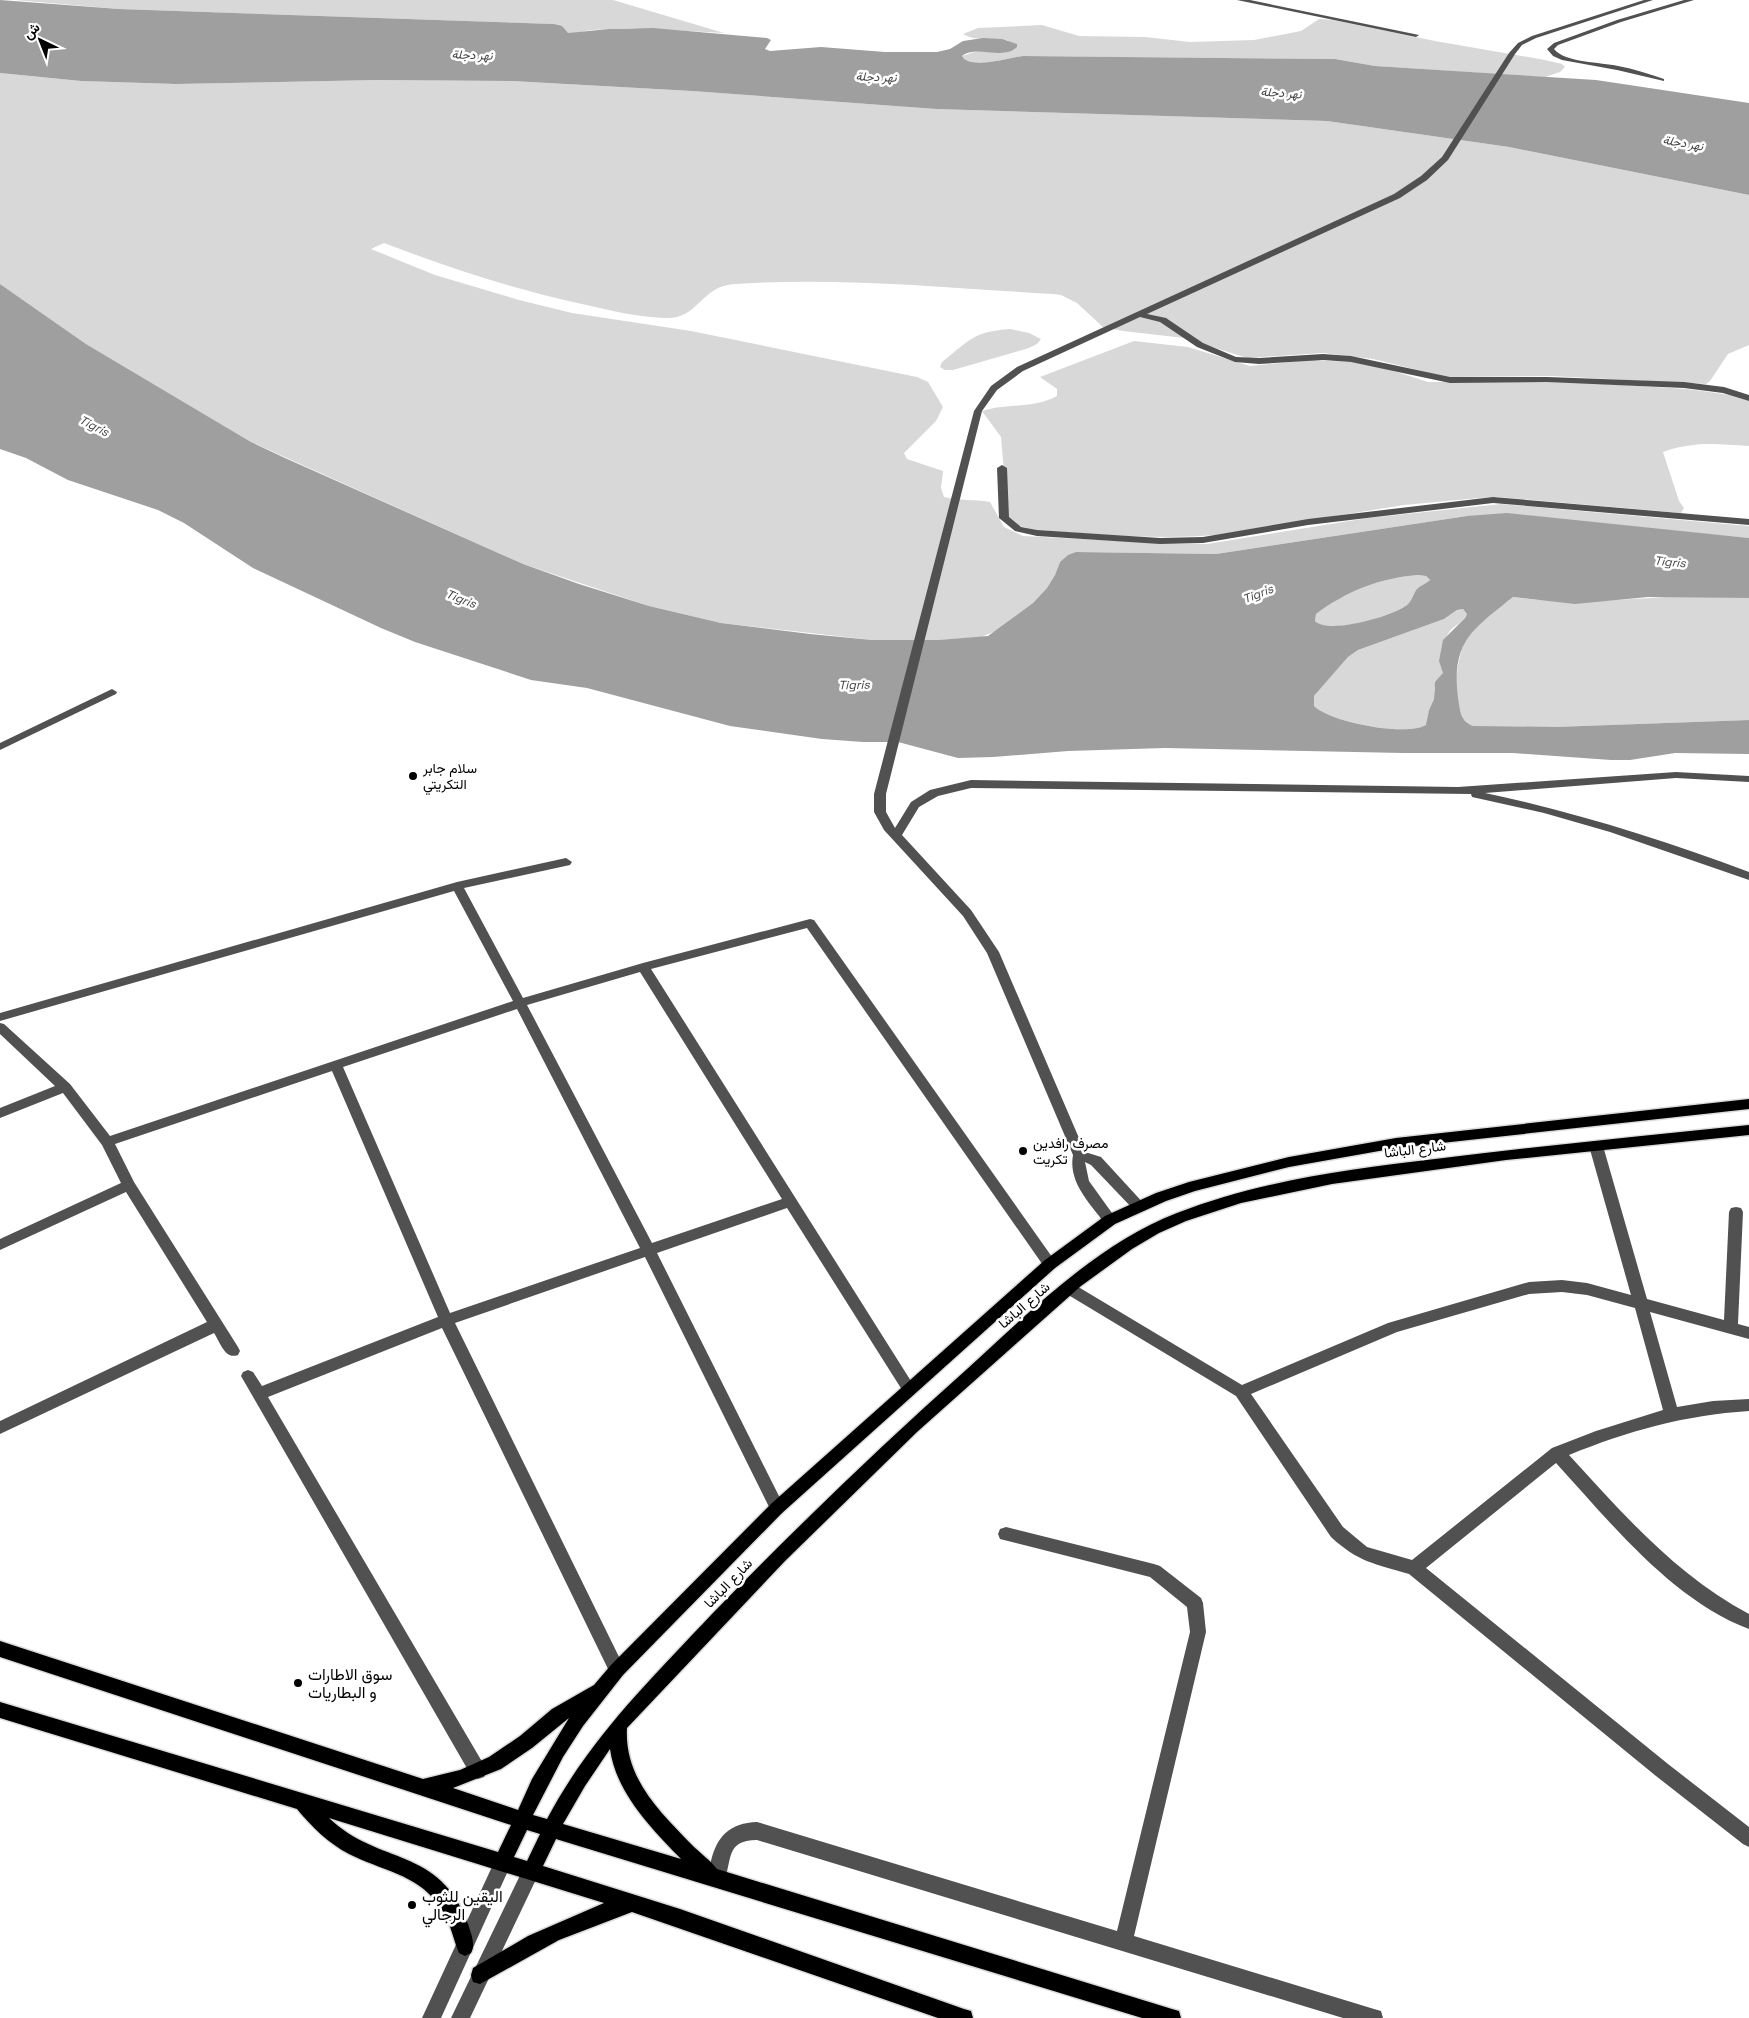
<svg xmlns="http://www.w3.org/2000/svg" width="1749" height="2018" viewBox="0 0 1749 2018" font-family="'Space Grotesk',Vazirmatn,sans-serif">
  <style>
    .green { fill: #d8d8d8 }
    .water { fill: #9f9f9f; fill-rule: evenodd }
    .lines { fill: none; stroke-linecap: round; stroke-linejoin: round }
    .major-casing { stroke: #dbdbdb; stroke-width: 3 }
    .minor { fill: #515151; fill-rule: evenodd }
    .major { fill: #000; fill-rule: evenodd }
    .poi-dot { fill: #000; stroke: #fff; stroke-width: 2 }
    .labels { text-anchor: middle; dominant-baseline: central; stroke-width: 5; stroke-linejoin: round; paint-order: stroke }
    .far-water-label { font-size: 12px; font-style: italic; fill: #404040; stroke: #fff }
    .poi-label { font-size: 14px; fill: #000; stroke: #fff; text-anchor: start }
    .street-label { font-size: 14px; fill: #000; stroke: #fff }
    .near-poi-label { font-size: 16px; fill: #000; stroke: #fff; text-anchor: start }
  </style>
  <rect width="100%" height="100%" fill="#fff"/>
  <g class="green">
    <polygon points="15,0 613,0 724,33 631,28 591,30 574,33 568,33 554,24 119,9"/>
    <path d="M 1319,19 L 1333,20 L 1435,41 L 1545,60 L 1562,64 L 1565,67 L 1560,72 L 1545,77 L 1375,66 L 1335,59 L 1023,56 C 1008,58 971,70 962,56 L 1009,41 C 993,37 976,42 963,34 L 978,28 L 1042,25 L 1079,36 L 1145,37 L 1190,42 L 1254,40 L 1301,31 Z"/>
    <path d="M 0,73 L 81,81 L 176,84 L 377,80 L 512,81 L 692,91 L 936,109 L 1327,121 L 1509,147 L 1749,195 L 1749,345 L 1728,354 L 1710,381 L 1706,384 L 1551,376 L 1446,377 L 1373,359 L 1323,353 L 1247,358 L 1184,338 L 1123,331 L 1103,327 L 1077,303 L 1061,295 L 1053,294 C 947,288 841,277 735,284 C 699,286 700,320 664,318 C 637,317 608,310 582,304 C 513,289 449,268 384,243 L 371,249 L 435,275 L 519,300 L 572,313 L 691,331 L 917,377 L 928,382 L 943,407 L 936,421 L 904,453 L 907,459 L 943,471 L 941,488 L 944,497 C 960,501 974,499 990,502 L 1004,527 L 1023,536 L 1181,544 L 1207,544 L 1368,518 L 1501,504 L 1749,526 L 1749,538 L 1643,528 L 1467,516 L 1216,554 L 1076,552 L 1060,562 L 1055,575 L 1047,588 L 1033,603 L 996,631 L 981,637 L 938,640 L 872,640 L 721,623 L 649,606 L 523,564 L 251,442 L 86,344 L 0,284 Z"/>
    <path d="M 1010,329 L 1029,333 L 1041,339 L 1037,344 L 1029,348 L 953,370 L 945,370 L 940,367 L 942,362 C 970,340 972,332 1010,329 Z"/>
    <path d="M 1134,341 L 1188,347 L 1250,366 L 1312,360 L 1353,362 L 1391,370 L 1428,382 L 1558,381 L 1687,389 L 1731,395 L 1749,401 L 1749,446 C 1717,444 1694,441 1663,452 L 1679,501 L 1684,508 L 1681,513 L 1497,497 L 1479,498 L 1404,505 L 1216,535 C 1156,540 1096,534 1036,530 L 1019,526 L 1008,517 L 1001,437 L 982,411 C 1006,403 1034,409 1057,396 L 1057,389 L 1040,377 Z"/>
    <path d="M 1418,575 L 1426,576 L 1430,580 C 1427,583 1424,584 1421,587 C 1415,592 1413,600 1407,605 C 1392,616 1328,636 1315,621 L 1316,614 C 1347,591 1380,578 1418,575 Z"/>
    <path d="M 1690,596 L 1749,598 L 1749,720 L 1555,727 L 1477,727 C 1447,723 1455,657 1467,638 C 1477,621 1498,609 1513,597 C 1572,606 1631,598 1690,596 Z"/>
    <path d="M 1463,609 L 1467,614 C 1463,623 1452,626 1448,634 C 1442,643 1442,664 1443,673 L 1434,688 L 1434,699 L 1429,710 L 1427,725 C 1406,737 1330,722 1314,706 L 1314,696 L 1348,657 L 1358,650 L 1444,619 L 1457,610 Z"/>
  </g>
  <g class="water">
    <path d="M 0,0 L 119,9 L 554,24 L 562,26 L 568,33 L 609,29 L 653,28 L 767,38 L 771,40 L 765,49 L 770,51 L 821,47 L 885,52 L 937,52 L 950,49 L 963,41 L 983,38 L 1002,39 L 1017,44 L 1017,47 C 1002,61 977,44 962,56 C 970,70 1008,58 1023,56 L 1335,59 L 1375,66 L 1596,80 L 1749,103 L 1749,195 L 1509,147 L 1327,121 L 936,109 L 692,91 L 512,81 L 377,80 L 176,84 L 81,81 L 0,73 Z"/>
    <path d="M 0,284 L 86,344 L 251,442 L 285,458 L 523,564 L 579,584 L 649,606 L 721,623 L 810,634 L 872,640 L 938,640 L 988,636 L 1033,603 L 1047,588 L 1055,575 L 1060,562 L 1068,555 L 1076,552 L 1216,554 L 1467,516 L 1507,513 L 1749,538 L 1749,598 L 1648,597 L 1575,604 L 1513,597 C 1473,629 1451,641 1458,698 C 1460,710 1460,721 1473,726 L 1555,727 L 1749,720 L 1749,754 L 1675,753 L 1630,760 L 1611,760 L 1513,753 L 1403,753 L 1165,748 L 1068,751 L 993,757 L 958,758 L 898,742 L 863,742 L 822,739 L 730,726 L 587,688 L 531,680 L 415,642 L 381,628 L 253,568 L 184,523 L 158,510 L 68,480 L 26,458 L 0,449 ZM 1418,575 L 1426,576 L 1430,580 C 1426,584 1421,585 1417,589 C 1413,594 1413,600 1407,605 C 1393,616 1328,635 1315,621 L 1316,614 C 1347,591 1380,578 1418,575 ZM 1463,609 L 1467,614 L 1465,618 L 1443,640 L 1439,661 L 1443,673 L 1435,682 L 1434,699 L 1429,710 L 1426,725 C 1406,737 1330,722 1314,706 L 1314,696 L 1348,657 L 1358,650 L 1444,619 L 1457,610 Z"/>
  </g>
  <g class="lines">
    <defs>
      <path id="major" d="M 1749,1099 L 1749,1109 L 1396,1148 L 1289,1167 L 1195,1191 L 1166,1201 L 1115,1224 L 1055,1268 L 782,1513 L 623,1675 L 583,1726 L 563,1757 L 533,1815 L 547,1819 C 590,1738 650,1680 712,1614 C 794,1530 878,1448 966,1370 C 1030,1312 1095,1245 1177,1213 C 1259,1181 1348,1169 1435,1159 C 1540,1146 1644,1136 1749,1125 L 1749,1135 L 1506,1160 L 1332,1184 L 1241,1203 L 1186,1221 L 1159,1233 L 1132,1249 L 1081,1286 L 917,1432 L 785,1561 L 627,1728 C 624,1778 660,1812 692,1845 C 700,1853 710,1860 717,1869 L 1172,2009 L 1179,2011 L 1181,2018 L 1142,2018 L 556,1839 L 543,1866 L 680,1909 L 964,2009 L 971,2011 L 973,2018 L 938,2018 L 632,1912 L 559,1940 L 480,1984 L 473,1982 L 471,1975 L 473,1968 L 528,1936 L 604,1903 L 329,1818 C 379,1866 440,1846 468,1924 C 471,1934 476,1944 471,1953 L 465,1956 L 459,1953 C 452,1936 450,1919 438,1904 C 416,1874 380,1870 349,1854 C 328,1843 312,1827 297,1809 L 0,1718 L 0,1702 L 498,1852 L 511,1825 L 0,1657 L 0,1641 L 423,1779 L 460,1770 L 489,1757 L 520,1736 L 552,1709 L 594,1685 L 611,1665 L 772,1503 L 1045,1260 L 1105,1216 L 1156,1193 L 1189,1182 L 1289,1157 L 1396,1138 ZM 569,1718 L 532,1779 L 518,1810 L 453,1788 L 501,1769 L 532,1748 ZM 610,1749 C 616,1793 652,1829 681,1859 L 563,1824 L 585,1786 ZM 527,1830 L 540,1834 L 527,1861 L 514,1857 Z"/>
    </defs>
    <use href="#major" class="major-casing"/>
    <g class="minor">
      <polygon points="1237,0 1250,0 1419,35 1416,37"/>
      <path d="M 1644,0 L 1653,0 L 1536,38 L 1522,45 L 1515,54 L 1448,160 L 1427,180 L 1400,198 L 1147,314 L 1166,318 L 1203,343 L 1236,357 L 1259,358 L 1323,354 L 1351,356 L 1450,377 L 1547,377 L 1684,382 L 1724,387 L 1749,395 L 1749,401 L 1723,393 L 1684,388 L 1547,382 L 1450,383 L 1351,362 L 1323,360 L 1259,364 L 1235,362 L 1197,347 L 1160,322 L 1140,317 L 1023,371 L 997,390 L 982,411 L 886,794 L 886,812 L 895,828 L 911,802 L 930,790 L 971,780 L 1458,787 L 1676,772 L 1749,776 L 1749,782 L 1676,778 L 1485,793 C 1575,812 1663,840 1749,872 L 1749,880 L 1610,832 L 1544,813 L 1472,797 L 1471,794 L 971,788 L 938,796 L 919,807 L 902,835 L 971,910 L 999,952 L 1085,1152 L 1101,1157 L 1146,1206 L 1144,1210 L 1139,1211 L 1134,1210 L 1091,1165 L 1085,1162 L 1089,1181 L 1117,1220 L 1115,1224 L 1110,1225 L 1105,1224 C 1090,1203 1068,1183 1073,1155 L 987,953 L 963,916 L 884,830 L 874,812 L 874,794 L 974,411 L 991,386 L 1017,367 L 1394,194 L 1421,176 L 1442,157 L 1509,53 L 1518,43 L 1532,36 Z"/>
      <path d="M 1684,0 L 1694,0 L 1621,22 L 1558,45 L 1554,49 C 1565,63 1601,62 1618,66 C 1634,69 1649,74 1664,79 L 1664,81 L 1617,70 L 1562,60 L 1553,56 L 1547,49 L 1554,43 L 1617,20 Z"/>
      <polygon points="1002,465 1007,468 1009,517 1021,527 1037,530 1160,538 1203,537 1308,519 1493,497 1749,519 1749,525 1493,503 1308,525 1203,543 1160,544 1037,536 1015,531 999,518 997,468"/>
      <polygon points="112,689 117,692 116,694 0,750 0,743"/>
      <path d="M 566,858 L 572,862 L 570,865 L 464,888 L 523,998 L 643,963 L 810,919 L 814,920 L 1057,1264 L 1055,1268 L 1050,1270 L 1045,1268 L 807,928 L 651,969 L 916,1389 L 914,1393 L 909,1395 L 904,1393 L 787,1208 L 657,1253 L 785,1508 L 782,1513 L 777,1515 L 772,1513 L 645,1257 L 455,1323 L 623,1665 L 625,1670 L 623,1675 L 617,1678 L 611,1675 L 442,1328 L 268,1397 L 484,1765 L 487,1771 L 484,1777 L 478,1779 L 472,1777 L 241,1376 L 243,1372 L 248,1370 L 253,1372 L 262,1386 L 438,1317 L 332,1071 L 115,1144 L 134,1182 L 238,1347 L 240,1351 L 238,1355 C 225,1360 220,1342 214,1333 L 0,1434 L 0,1421 L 207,1322 L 126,1192 L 0,1250 L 0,1239 L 121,1183 L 102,1145 L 63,1093 L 0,1118 L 0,1108 L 55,1086 L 0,1034 L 0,1023 L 4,1024 L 70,1084 L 110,1136 L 513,1001 L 454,891 L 0,1021 L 0,1013 L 457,882 ZM 640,972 L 782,1199 L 652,1243 L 527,1005 ZM 517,1009 L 640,1248 L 450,1313 L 343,1067 Z"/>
      <path d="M 1596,1141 L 1601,1142 L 1603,1146 L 1647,1299 L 1724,1320 L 1729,1212 L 1731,1208 L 1736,1207 L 1741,1208 L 1743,1212 L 1738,1324 L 1749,1327 L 1749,1339 L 1650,1312 L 1677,1407 L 1713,1401 L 1749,1399 L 1749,1411 C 1685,1415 1628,1431 1569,1455 C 1624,1515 1676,1575 1749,1614 L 1749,1629 C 1672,1600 1610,1522 1556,1463 L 1426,1568 L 1668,1764 L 1749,1827 L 1749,1847 L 1743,1844 L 1656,1776 L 1409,1574 C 1375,1564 1358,1562 1331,1537 L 1236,1396 L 1065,1293 L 1063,1289 L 1065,1285 L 1070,1283 L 1075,1285 L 1242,1385 L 1388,1323 L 1529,1282 L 1562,1280 L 1587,1283 L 1631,1295 L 1589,1146 L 1591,1142 ZM 1562,1292 L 1587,1295 L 1635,1308 L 1663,1410 L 1596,1431 L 1552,1448 L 1412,1560 L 1367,1547 L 1343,1527 L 1251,1394 L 1397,1332 L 1529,1294 Z"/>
      <path d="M 1006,1527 L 1154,1564 L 1160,1566 L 1201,1598 L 1203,1603 L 1206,1632 L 1134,1936 L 1374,2009 L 1381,2011 L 1383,2018 L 1343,2018 L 757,1840 C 724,1840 733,1862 723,1884 L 717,1887 L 711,1884 C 707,1876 709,1870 711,1861 C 717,1836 730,1823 757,1822 L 1117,1931 L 1190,1632 L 1187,1607 L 1150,1577 L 1000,1539 L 998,1534 L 1000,1529 Z"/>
      <polygon points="503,1853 509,1856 512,1862 441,2018 422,2018 497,1856"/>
      <polygon points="531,1862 537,1865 540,1871 470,2018 451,2018 525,1865"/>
    </g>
    <use href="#major" class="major"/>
  </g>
  <g class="poi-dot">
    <circle cx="413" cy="776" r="5"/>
    <circle cx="1023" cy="1151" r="5"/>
    <circle cx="298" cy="1683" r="5"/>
    <circle cx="412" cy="1905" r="5"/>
  </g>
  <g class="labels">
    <g class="far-water-label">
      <text transform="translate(472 55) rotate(2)">نهر دجلة</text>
      <text transform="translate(876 77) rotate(2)">نهر دجلة</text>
      <text transform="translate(1281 93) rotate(4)">نهر دجلة</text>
      <text transform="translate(1683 143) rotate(10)">نهر دجلة</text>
      <text transform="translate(94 426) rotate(27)">Tigris</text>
      <text transform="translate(1670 562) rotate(5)">Tigris</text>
      <text transform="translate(1258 594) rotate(-22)">Tigris</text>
      <text transform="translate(461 599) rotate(21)">Tigris</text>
      <text transform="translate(854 685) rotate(-1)">Tigris</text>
    </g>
    <g class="poi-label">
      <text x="423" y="768">سلام جابر<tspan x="423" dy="16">التكريتي</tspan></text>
      <text x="1033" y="1143">مصرف رافدين<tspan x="1033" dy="16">تكريت</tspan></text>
    </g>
    <g class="street-label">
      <text transform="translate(1415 1149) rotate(-7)">شارع الباشا</text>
      <text transform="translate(1024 1305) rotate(-41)">شارع الباشا</text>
      <text transform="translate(728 1583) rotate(-46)">شارع الباشا</text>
    </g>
    <g class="near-poi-label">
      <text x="308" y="1674">سوق الاطارات<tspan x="308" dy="18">و البطاريات</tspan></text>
      <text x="422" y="1896">اليقين للثوب<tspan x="422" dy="18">الرجالي</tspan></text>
    </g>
  </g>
  <g transform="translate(40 40) rotate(317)" stroke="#ffffff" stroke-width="4" paint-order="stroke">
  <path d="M0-4L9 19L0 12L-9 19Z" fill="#000000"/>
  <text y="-8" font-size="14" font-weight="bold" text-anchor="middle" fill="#000000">ش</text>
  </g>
</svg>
